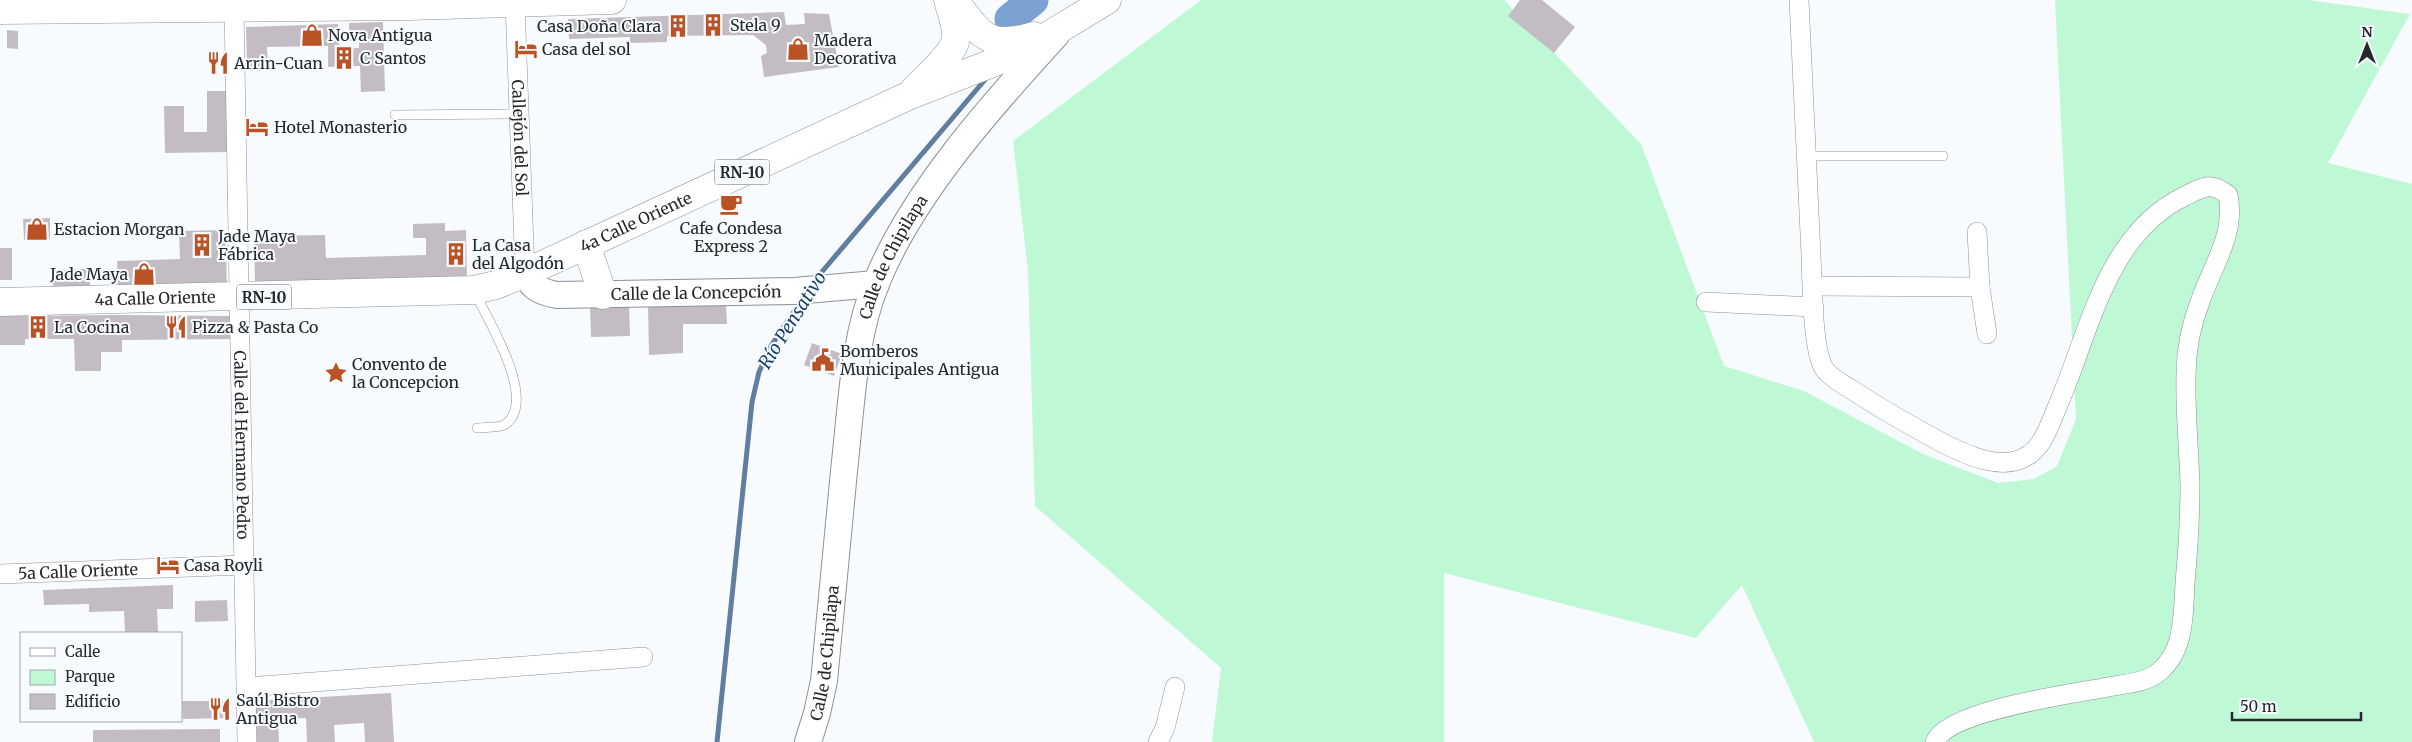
<svg xmlns="http://www.w3.org/2000/svg" width="2412" height="742" viewBox="0 0 2412 742" font-family="Merriweather,serif">
  <style>
    .green { fill: #bef8d5 }
    .lines { fill: none; stroke-linecap: round; stroke-linejoin: round }
    .stream { stroke: #617ea0; stroke-width: 5 }
    .river { stroke: #7aa3d1; stroke-width: 31 }
    .building { fill: #c3bcc3 }
    .lane-casing { stroke: #8b9299; stroke-width: 10 }
    .street-casing { stroke: #8b9299; stroke-width: 20 }
    .secondary-casing { stroke: #8b9299; stroke-width: 28 }
    .primary-casing { stroke: #8b9299; stroke-width: 29 }
    .lane { stroke: #fff; stroke-width: 9 }
    .street { stroke: #fff; stroke-width: 19 }
    .secondary { stroke: #fff; stroke-width: 26 }
    .primary { stroke: #fff; stroke-width: 28 }
    .labels { text-anchor: middle; dominant-baseline: central; stroke-width: 4; stroke-linejoin: round; paint-order: stroke }
    .shield { fill: #f8fbfe; stroke: #65686b; stroke-width: 1 }
    .shield-label { font-size: 15px; font-weight: bold; fill: #26292c }
    .poi-label { font-size: 16px; fill: #26292c; stroke: #f8fbfe; text-anchor: start }
    .street-label { font-size: 16px; fill: #26292c; stroke: #f8fbfe }
    .water-label { font-size: 18px; font-style: italic; fill: #14406c; stroke: #f8fbfe }
  </style>
  <rect width="100%" height="100%" fill="#f8fbfe"/>
  <polygon class="green" points="1201,0 1504,0 1641,144 1724,366 1804,391 1923,454 1998,483 2034,479 2057,466 2076,419 2055,0 2308,0 2410,14 2328,163 2412,184 2412,742 1814,742 1742,585 1696,638 1444,573 1444,742 1212,742 1221,668 1035,506 1028,271 1013,141"/>
  <g class="lines">
    <g class="stream">
      <polyline points="1004,32 1010,19"/>
      <polyline points="815,280 989,75"/>
      <polyline points="717,742 752,402 759,372 771,346 802,300"/>
    </g>
    <polyline class="river" points="1010,19 1033,0"/>
  </g>
  <g class="building">
    <polygon points="1520,0 1542,0 1575,27 1554,53 1508,16"/>
    <polygon points="784,12 786,25 805,24 804,13 829,14 839,67 764,77 761,56 767,53 766,45 753,35 667,36 667,42 630,43 630,37 569,39 568,19"/>
    <polygon points="383,22 385,91 361,92 360,66 328,67 328,46 267,47 268,67 247,67 246,27 338,24 339,49 359,48 359,40 349,41 349,23"/>
    <polygon points="7,30 18,31 18,49 7,48"/>
    <polygon points="207,91 229,91 229,152 165,153 164,106 184,106 184,132 207,132"/>
    <polygon points="50,218 50,239 24,240 23,219"/>
    <polygon points="445,223 445,231 466,230 467,278 255,285 254,236 325,235 326,258 426,255 426,238 413,238 413,224"/>
    <polygon points="225,230 227,286 118,289 117,261 180,259 179,231"/>
    <rect x="0" y="248" width="12" height="32"/>
    <polygon points="90,269 90,290 53,291 53,270"/>
    <polygon points="726,303 727,324 683,324 683,353 649,355 648,306"/>
    <polygon points="629,304 630,336 591,337 590,305"/>
    <polygon points="121,315 230,316 230,339 122,340 122,352 101,352 101,371 75,371 74,339 25,339 25,345 0,345 0,316"/>
    <polygon points="812,343 842,354 834,376 804,365"/>
    <polygon points="173,585 173,609 157,609 158,632 125,633 124,611 89,612 89,604 44,605 43,590"/>
    <polygon points="227,600 228,621 195,622 195,601"/>
    <polygon points="391,693 394,742 365,742 364,723 334,725 335,742 307,742 306,718 278,719 279,742 254,742 251,701"/>
    <polygon points="182,701 230,701 230,718 183,719"/>
    <polygon points="220,729 220,742 93,742 93,730"/>
  </g>
  <g class="lines">
    <defs>
      <g id="lane">
        <polyline points="395,115 519,114"/>
        <polyline points="1807,156 1943,156"/>
        <path d="M 475,293 C 487,318 540,403 504,425 C 498,428 484,427 477,428"/>
      </g>
      <g id="street">
        <path d="M 1799,0 C 1803,85 1807,170 1811,255 C 1812,279 1812,353 1825,370 C 1831,378 1843,384 1852,390 C 1880,408 1909,425 1939,441 C 1964,454 2004,474 2030,454 C 2045,443 2051,421 2058,405 C 2090,331 2106,234 2185,196 C 2203,187 2211,181 2228,195 C 2236,235 2212,266 2200,302 C 2191,325 2186,350 2186,375 C 2185,412 2189,448 2190,485 C 2190,517 2188,550 2185,583 C 2184,602 2184,624 2178,643 C 2175,653 2168,664 2160,671 C 2146,684 2121,684 2103,688 C 2070,694 1947,711 1935,742"/>
        <path id="s1" d="M 515,3 L 525,273"/>
        <path id="s2" d="M 234,7 L 247,742"/>
        <polyline points="1977,232 1980,287"/>
        <polyline points="1813,286 1980,287 1987,334"/>
        <polyline points="1706,302 1814,307"/>
        <path id="s3" d="M 0,574 L 245,565"/>
        <polyline points="248,687 643,657"/>
        <polyline points="1158,742 1165,728 1175,687"/>
      </g>
      <g id="secondary">
        <path id="s4" d="M 525,273 C 532,288 541,292 557,295 L 794,291 L 876,284"/>
        <path id="s5" d="M 808,742 L 817,713 L 824,681 C 831,604 838,528 846,452 C 852,395 855,334 877,281 C 913,193 991,106 1056,35"/>
      </g>
      <g id="primary">
        <path d="M 954,0 C 981,35 987,50 1034,36"/>
        <polyline points="0,10 409,6 612,0"/>
        <path d="M 915,89 C 926,77 954,55 956,38 C 957,26 951,12 948,0"/>
        <polyline points="586,244 603,295"/>
        <path id="s6" d="M 0,302 L 474,290 L 496,285 L 525,273 L 908,96 L 1023,51 L 1107,0"/>
      </g>
    </defs>
    <use href="#lane" class="lane-casing"/>
    <use href="#street" class="street-casing"/>
    <use href="#secondary" class="secondary-casing"/>
    <use href="#primary" class="primary-casing"/>
    <use href="#lane" class="lane"/>
    <use href="#street" class="street"/>
    <use href="#secondary" class="secondary"/>
    <use href="#primary" class="primary"/>
  </g>
  <defs>
    <symbol id="building-bare" viewBox="-9 -9 18 18"><path d="M-4-6H4V6H1V3H-1V6H-4ZM-2.5-4.3h1.7v1.8h-1.7ZM.8-4.3h1.7v1.8H.8ZM-2.5-1h1.7V.8h-1.7ZM.8-1h1.7V.8H.8Z" fill="#b95325" stroke="#f8fbfe" stroke-width="2.5" paint-order="stroke"/></symbol>
    <symbol id="shop-bare" viewBox="-9 -9 18 18"><path d="M-5-2.5h2.3a2.7 3.5 0 0 1 5.4 0H5L5.5 6h-11ZM-1.5-2.5h3a1.5 2.3 0 0 0-3 0Z" fill="#b95325" stroke="#f8fbfe" stroke-width="2.5" paint-order="stroke"/></symbol>
    <symbol id="hotel-bare" viewBox="-9 -9 18 18"><path d="M-6-4.5h1.5V1H6V5H4.5V3h-9V5H-6ZM-4 0a1.8 1.8 0 1 1 3.6 0ZM.5 0V-2.5h3Q6-2.5 6 0Z" fill="#b95325" stroke="#f8fbfe" stroke-width="2.5" paint-order="stroke"/></symbol>
    <symbol id="restaurant-bare" viewBox="-9 -9 18 18"><path d="M-5-6h1v4h1v-4h1v4h1v-4h1v5L-1.5 .5V6h-2V.5L-5-1ZM5-6V6H3V1.5H1.5Q1.5-4 5-6Z" fill="#b95325" stroke="#f8fbfe" stroke-width="2.5" paint-order="stroke"/></symbol>
    <symbol id="cafe-bare" viewBox="-9 -9 18 18"><path d="M-5.5-4.5H6V0H3Q3 3.5 0 3.5H-2.5Q-5.5 3.5-5.5 0ZM3-3.2v2h1.7v-2ZM-6 4.5H4V6H-6Z" fill="#b95325" stroke="#f8fbfe" stroke-width="2.5" paint-order="stroke"/></symbol>
    <symbol id="civic-bare" viewBox="-9 -9 18 18"><path d="M-.6-6.5H3V-4.5H.6V-3L4-1V1h2V6H-6V1h2V-1L-.6-3ZM-1.2 2.5V6h2.4V2.5Z" fill="#b95325" stroke="#f8fbfe" stroke-width="2.5" paint-order="stroke"/></symbol>
    <symbol id="sight-bare" viewBox="-9 -9 18 18"><path d="M0-6L1.8-2.2L6-1.7L2.9 1.2L3.7 5.4L0 3.3L-3.7 5.4L-2.9 1.2L-6-1.7L-1.8-2.2Z" fill="#b95325" stroke="#f8fbfe" stroke-width="2.5" paint-order="stroke"/></symbol>
  </defs>
  <g fill-rule="evenodd">
    <use href="#building-bare" x="697" y="9" width="32" height="32"/>
    <use href="#building-bare" x="662" y="10" width="32" height="32"/>
    <use href="#shop-bare" x="296" y="19" width="32" height="32"/>
    <use href="#hotel-bare" x="510" y="33" width="32" height="32"/>
    <use href="#shop-bare" x="782" y="33" width="32" height="32"/>
    <use href="#building-bare" x="328" y="42" width="32" height="32"/>
    <use href="#restaurant-bare" x="202" y="47" width="32" height="32"/>
    <use href="#hotel-bare" x="241" y="111" width="32" height="32"/>
    <use href="#cafe-bare" x="715" y="188" width="32" height="32"/>
    <use href="#shop-bare" x="21" y="213" width="32" height="32"/>
    <use href="#building-bare" x="186" y="229" width="32" height="32"/>
    <use href="#building-bare" x="440" y="238" width="32" height="32"/>
    <use href="#shop-bare" x="128" y="258" width="32" height="32"/>
    <use href="#building-bare" x="22" y="311" width="32" height="32"/>
    <use href="#restaurant-bare" x="160" y="311" width="32" height="32"/>
    <use href="#civic-bare" x="807" y="344" width="32" height="32"/>
    <use href="#sight-bare" x="320" y="357" width="32" height="32"/>
    <use href="#hotel-bare" x="152" y="549" width="32" height="32"/>
    <use href="#restaurant-bare" x="204" y="693" width="32" height="32"/>
  </g>
  <g class="labels">
    <g class="shield">
      <rect x="714.5" y="159.5" width="55" height="25" rx="4"/>
      <rect x="236.5" y="284.5" width="55" height="25" rx="4"/>
    </g>
    <g class="shield-label">
      <text x="742" y="172">RN-10</text>
      <text x="264" y="297">RN-10</text>
    </g>
    <g class="poi-label">
      <text x="730" y="25">Stela 9</text>
      <text x="661" y="26" text-anchor="end">Casa Doña Clara</text>
      <text x="328" y="35">Nova Antigua</text>
      <text x="814" y="40">Madera<tspan x="814" dy="18">Decorativa</tspan></text>
      <text x="542" y="49">Casa del sol</text>
      <text x="360" y="58">C Santos</text>
      <text x="234" y="63">Arrin-Cuan</text>
      <text x="274" y="127">Hotel Monasterio</text>
      <text x="731" y="228" text-anchor="middle">Cafe Condesa<tspan x="731" dy="18">Express 2</tspan></text>
      <text x="54" y="229">Estacion Morgan</text>
      <text x="218" y="236">Jade Maya<tspan x="218" dy="18">Fábrica</tspan></text>
      <text x="472" y="245">La Casa<tspan x="472" dy="18">del Algodón</tspan></text>
      <text x="128" y="274" text-anchor="end">Jade Maya</text>
      <text x="54" y="327">La Cocina</text>
      <text x="192" y="327">Pizza &amp; Pasta Co</text>
      <text x="840" y="351">Bomberos<tspan x="840" dy="18">Municipales Antigua</tspan></text>
      <text x="352" y="364">Convento de<tspan x="352" dy="18">la Concepcion</tspan></text>
      <text x="184" y="565">Casa Royli</text>
      <text x="236" y="700">Saúl Bistro<tspan x="236" dy="18">Antigua</tspan></text>
    </g>
    <g class="street-label">
      <text stroke="none"><textPath href="#s1" startOffset="135">Callejón del Sol</textPath></text>
      <text stroke="none"><textPath href="#s6" startOffset="650">4a Calle Oriente</textPath></text>
      <text stroke="none"><textPath href="#s5" startOffset="496">Calle de Chipilapa</textPath></text>
      <text stroke="none"><textPath href="#s4" startOffset="180">Calle de la Concepción</textPath></text>
      <text stroke="none"><textPath href="#s6" startOffset="155">4a Calle Oriente</textPath></text>
      <text stroke="none"><textPath href="#s2" startOffset="438">Calle del Hermano Pedro</textPath></text>
      <text stroke="none"><textPath href="#s3" startOffset="78">5a Calle Oriente</textPath></text>
      <text stroke="none"><textPath href="#s5" startOffset="91">Calle de Chipilapa</textPath></text>
    </g>
    <g class="water-label">
      <text transform="translate(792 320) rotate(-58)">Río Pensativo</text>
    </g>
  </g>
  <rect x="20" y="632" width="162" height="90" fill="#f8fbfe" stroke="#a4a7aa"/>
  <rect x="30" y="648" width="25" height="8" fill="#ffffff" stroke="#a4a7aa"/>
  <text x="65" y="657" font-size="15" fill="#26292c">Calle</text>
  <rect x="30" y="670" width="25" height="15" fill="#bef8d5" stroke="#a4a7aa"/>
  <text x="65" y="682" font-size="15" fill="#26292c">Parque</text>
  <rect x="30" y="694" width="25" height="15" fill="#c3bcc3" stroke="#a4a7aa"/>
  <text x="65" y="707" font-size="15" fill="#26292c">Edificio</text>
  <g transform="translate(2367 45)" stroke="#f8fbfe" stroke-width="4" paint-order="stroke">
  <path d="M0-4L9 19L0 12L-9 19Z" fill="#26292c"/>
  <text y="-8" font-size="14" font-weight="bold" text-anchor="middle" fill="#26292c">N</text>
  </g>
  <path d="M2232 712v8h129v-8" fill="none" stroke="#26292c" stroke-width="2.5"/>
  <text x="2240" y="712" font-size="15" fill="#26292c" stroke="#f8fbfe" stroke-width="4" paint-order="stroke">50 m</text>
</svg>
